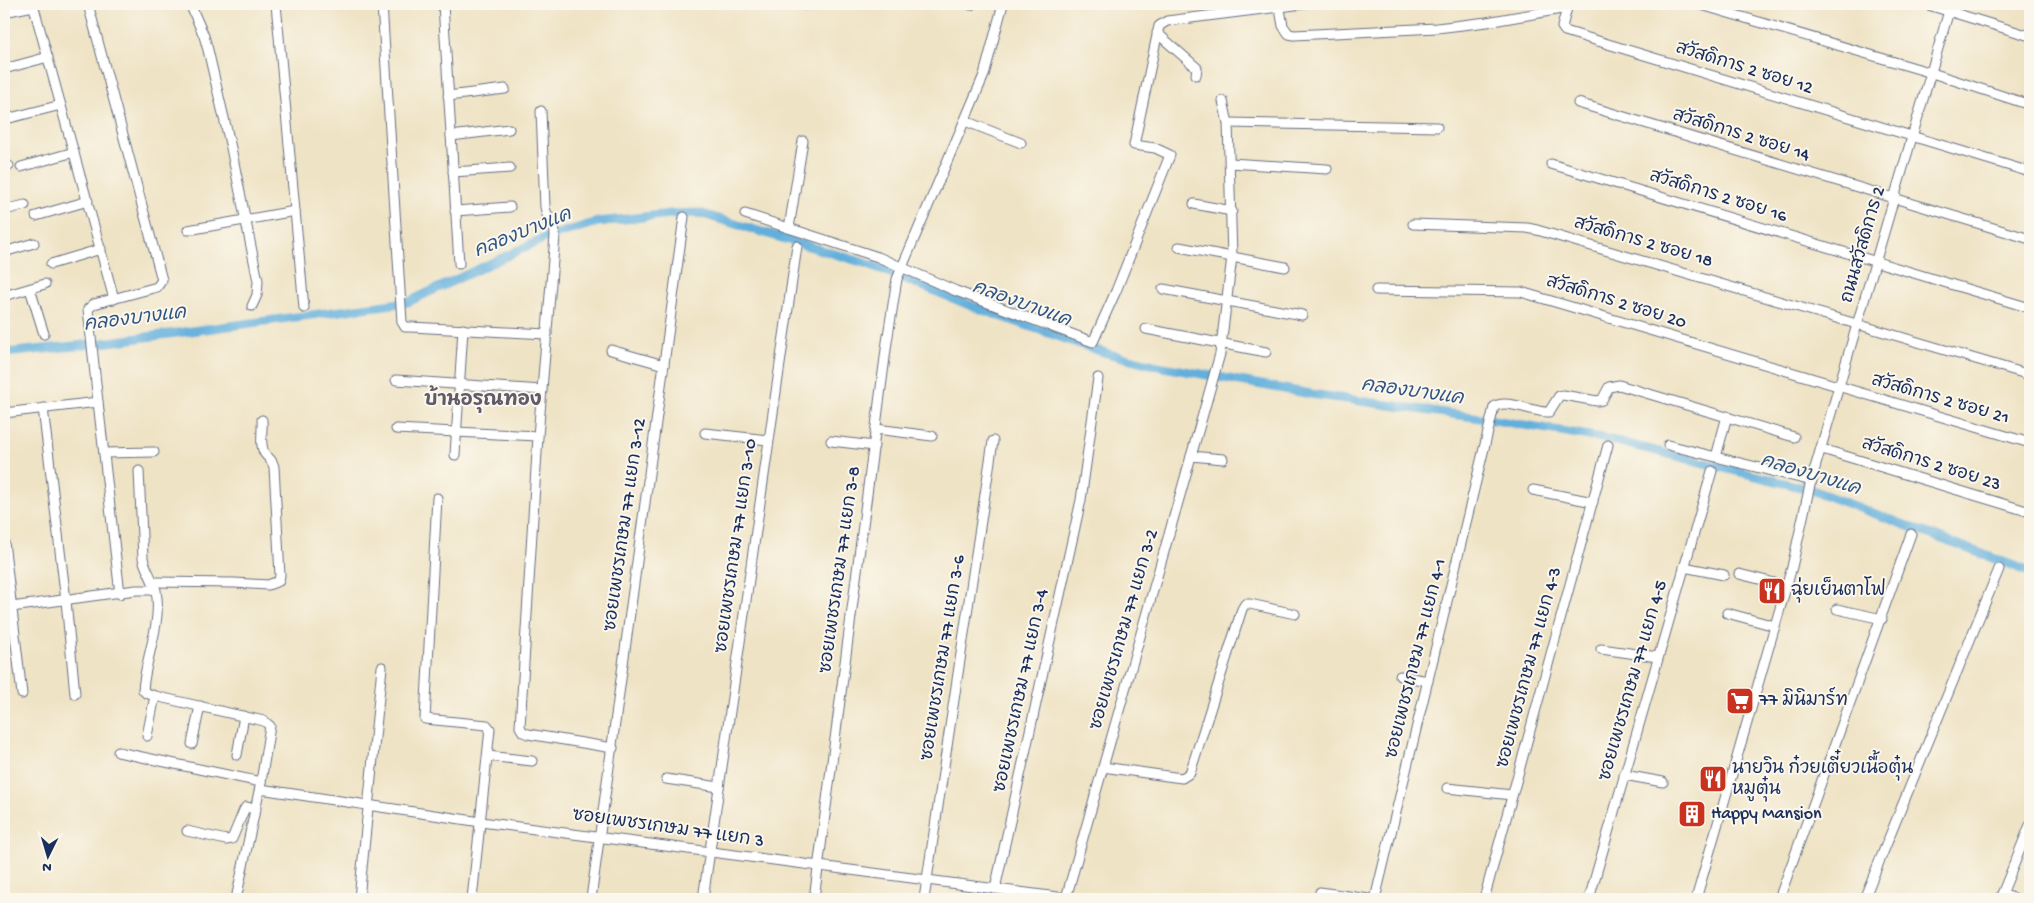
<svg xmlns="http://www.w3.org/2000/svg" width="2034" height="903" viewBox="0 0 2034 903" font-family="'Gochi Hand','Playpen Sans Thai',sans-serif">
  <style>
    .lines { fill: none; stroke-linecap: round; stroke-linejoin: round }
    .canal { stroke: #62afdc; stroke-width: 9 }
    .minor-casing { stroke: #656e82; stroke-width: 11 }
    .minor { stroke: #fff; stroke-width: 9 }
    .labels { text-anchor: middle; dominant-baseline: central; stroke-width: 4; stroke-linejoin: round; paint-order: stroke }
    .street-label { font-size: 18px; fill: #1b2f5e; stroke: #fbf7ec }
    .poi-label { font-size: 18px; fill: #1b2f5e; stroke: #fbf7ec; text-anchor: start }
    .water-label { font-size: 19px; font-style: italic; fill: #305584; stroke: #fbf7ec }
    .neighbourhood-label { font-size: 19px; font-weight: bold; fill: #605a6b; stroke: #fbf7ec }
  </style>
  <rect width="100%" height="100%" fill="#fbf7ec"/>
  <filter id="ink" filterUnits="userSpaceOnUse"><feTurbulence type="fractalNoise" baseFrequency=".02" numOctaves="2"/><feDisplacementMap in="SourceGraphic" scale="10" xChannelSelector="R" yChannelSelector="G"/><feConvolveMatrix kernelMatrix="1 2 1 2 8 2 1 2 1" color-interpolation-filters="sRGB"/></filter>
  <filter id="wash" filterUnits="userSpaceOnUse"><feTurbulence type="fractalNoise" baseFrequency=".0096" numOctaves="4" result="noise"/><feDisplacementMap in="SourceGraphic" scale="20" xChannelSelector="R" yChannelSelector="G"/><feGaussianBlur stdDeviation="1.12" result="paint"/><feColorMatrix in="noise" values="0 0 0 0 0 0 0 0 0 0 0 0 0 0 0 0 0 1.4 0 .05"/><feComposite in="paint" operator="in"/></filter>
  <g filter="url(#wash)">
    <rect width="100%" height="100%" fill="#efe3c5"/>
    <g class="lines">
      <polyline class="canal" points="4,353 94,344 408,302 547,237 598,222 671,214 699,213 871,265 977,308 1106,353 1158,366 1311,394 1494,420 1608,439 1812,490 2030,572"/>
    </g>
  </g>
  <g filter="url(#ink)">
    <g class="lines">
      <defs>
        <g id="minor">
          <polyline points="33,4 114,299"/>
          <polyline points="190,4 204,36 208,50 231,148 258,281 257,295 252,306"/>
          <polyline points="276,4 304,308"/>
          <polyline points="382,4 402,322 405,327 410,327 547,334"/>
          <polyline points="443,4 459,264"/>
          <polyline points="1279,4 1283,26 1289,34 1294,35 1437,28 1487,22 1567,8"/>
          <polyline points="1568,4 1562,27 1565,31 2030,172"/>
          <polyline points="1698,4 1932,73 2030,105"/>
          <polyline points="1925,4 2030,36"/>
          <polyline points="805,5 805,4"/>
          <polyline points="971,5 971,4"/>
          <polyline points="4,12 33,6"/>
          <polyline points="1157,33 1197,68 1196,75"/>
          <polyline points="4,69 48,57"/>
          <polyline points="448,96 505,89"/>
          <polyline points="1578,103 2030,239"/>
          <polyline points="541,111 545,207 547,215 554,219 555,236 538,436 520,727 523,732 528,734 613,748"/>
          <polyline points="6,119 61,105"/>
          <polyline points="965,121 1021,143"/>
          <polyline points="1228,123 1437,127"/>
          <polyline points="451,136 509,129"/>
          <polyline points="1230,163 1327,169"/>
          <polyline points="1551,164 2030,308"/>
          <polyline points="21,167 74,152"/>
          <polyline points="4,168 9,166"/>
          <polyline points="453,172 510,168"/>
          <polyline points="1194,204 1232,211"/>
          <polyline points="4,210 25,205"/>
          <polyline points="455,211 510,207"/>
          <polyline points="745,214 878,257 956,291 1093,342 1116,291 1170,155 1155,148 1134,145 1159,26 1167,21 1303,4"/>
          <polyline points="36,216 88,201"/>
          <polyline points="1413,224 1527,228 1537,230 2030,375"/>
          <polyline points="789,228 803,141"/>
          <polyline points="188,230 295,211"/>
          <polyline points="1179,247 1285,267"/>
          <polyline points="4,252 34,243"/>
          <polyline points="51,264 101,249"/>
          <polyline points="30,289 44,334"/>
          <polyline points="1163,289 1302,315"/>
          <polyline points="1376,290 1521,292 2030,443"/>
          <polyline points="4,296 45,284"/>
          <polyline points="1146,329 1266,352"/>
          <polyline points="611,350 664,365"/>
          <polyline points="396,380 542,390"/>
          <polyline points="98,402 120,594"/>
          <polyline points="43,408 66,601 75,694"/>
          <polyline points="4,413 98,402 88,309 94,304 157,287 162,280 88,4"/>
          <polyline points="396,429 538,436"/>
          <polyline points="876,429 932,436"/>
          <polyline points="705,433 768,440"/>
          <polyline points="831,441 874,446"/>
          <polyline points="1668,445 1812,481"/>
          <polyline points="1822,449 2030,512"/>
          <polyline points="104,453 154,452"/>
          <polyline points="455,455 463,329"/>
          <polyline points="1191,456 1223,459"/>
          <polyline points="1716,457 1727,416"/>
          <path d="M 139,471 L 143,558 C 146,572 156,582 157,598 C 160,629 145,659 143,690 L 146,693 L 155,696 L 264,721 L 270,726 L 261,782 L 236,899"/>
          <polyline points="1533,490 1593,502"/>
          <polyline points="437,498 425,719 487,725 490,729 472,899"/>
          <polyline points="4,542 22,694"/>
          <polyline points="1684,567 1724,575"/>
          <polyline points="1739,574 1786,586"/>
          <path d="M 154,582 L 235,583 L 268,585 L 279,581 L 280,575 L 274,467 C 272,459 269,459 265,454 C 259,446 263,429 262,420"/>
          <polyline points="4,608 136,590 156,590"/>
          <polyline points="1837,609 1882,619"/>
          <polyline points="1727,613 1775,626"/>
          <polyline points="1601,649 1658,657"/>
          <polyline points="1400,676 1428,681"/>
          <polyline points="147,736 155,696"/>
          <polyline points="192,744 200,706"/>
          <polyline points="118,752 261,782"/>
          <polyline points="237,755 244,716"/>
          <polyline points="488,756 532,761"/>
          <polyline points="1103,767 1174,777 1182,778 1190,773 1242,609 1245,604 1250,604 1295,614"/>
          <polyline points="1624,775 1663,782"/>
          <polyline points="666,779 719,787"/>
          <polyline points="1447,788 1512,795"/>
          <polyline points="260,789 481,822 1073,899"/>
          <polyline points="187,831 226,840 232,839 244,810 246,807 256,809"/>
          <polyline points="995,889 1081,500 1098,378"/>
          <polyline points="1320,892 1369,899"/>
          <polyline points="2002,894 2015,899"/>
          <polyline points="1066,898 1220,354 1232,257 1228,123 1223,101"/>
          <polyline points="359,899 382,667"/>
          <polyline points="591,899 684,217"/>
          <polyline points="703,899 797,246"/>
          <polyline points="814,899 887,342 897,279 984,75 1003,4"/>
          <polyline points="924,899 993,441"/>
          <path d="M 1375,899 L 1494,407 C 1506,398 1534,413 1549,412 L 1559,396 L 1563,395 L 1597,401 L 1602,400 L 1609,387 L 1619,385 L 1794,437"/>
          <polyline points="1484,899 1608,445"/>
          <polyline points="1589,899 1712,471"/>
          <polyline points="1696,899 1792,567 1810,485 1951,4"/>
          <polyline points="1779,899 1911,534"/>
          <polyline points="1864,899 1999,569"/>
          <polyline points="2000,899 2030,825"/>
        </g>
      </defs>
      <use href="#minor" class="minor-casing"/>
      <use href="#minor" class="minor"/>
    </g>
  </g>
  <defs>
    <symbol id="restaurant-square" viewBox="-11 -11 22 22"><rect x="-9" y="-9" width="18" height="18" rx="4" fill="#c8321e" stroke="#fbf7ec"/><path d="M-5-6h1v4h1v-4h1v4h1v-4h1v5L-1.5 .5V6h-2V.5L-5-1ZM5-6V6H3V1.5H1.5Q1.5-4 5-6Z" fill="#fff"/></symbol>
    <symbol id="supermarket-square" viewBox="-11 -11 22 22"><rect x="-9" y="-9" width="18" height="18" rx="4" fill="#c8321e" stroke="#fbf7ec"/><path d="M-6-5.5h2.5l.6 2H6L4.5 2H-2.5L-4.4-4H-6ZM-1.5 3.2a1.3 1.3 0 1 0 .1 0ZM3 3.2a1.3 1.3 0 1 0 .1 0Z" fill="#fff"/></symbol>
    <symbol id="building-square" viewBox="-11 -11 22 22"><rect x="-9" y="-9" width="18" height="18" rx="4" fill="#c8321e" stroke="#fbf7ec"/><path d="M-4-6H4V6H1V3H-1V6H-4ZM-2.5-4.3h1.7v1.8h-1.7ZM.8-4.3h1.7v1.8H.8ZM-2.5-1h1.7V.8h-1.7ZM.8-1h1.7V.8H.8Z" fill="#fff"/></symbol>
  </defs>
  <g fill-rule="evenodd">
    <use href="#restaurant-square" x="1756" y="575" width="32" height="32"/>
    <use href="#supermarket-square" x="1724" y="685" width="32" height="32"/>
    <use href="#restaurant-square" x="1697" y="763" width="32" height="32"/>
    <use href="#building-square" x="1676" y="798" width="32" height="32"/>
  </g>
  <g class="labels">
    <g class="street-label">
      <text transform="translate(1744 69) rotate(17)">สวัสดิการ 2 ซอย 12</text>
      <text transform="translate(1741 136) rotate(17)">สวัสดิการ 2 ซอย 14</text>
      <text transform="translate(1718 197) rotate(17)">สวัสดิการ 2 ซอย 16</text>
      <text transform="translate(1643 243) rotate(16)">สวัสดิการ 2 ซอย 18</text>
      <text transform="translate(1864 245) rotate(-74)">ถนนสวัสดิการ 2</text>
      <text transform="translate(1616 303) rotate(17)">สวัสดิการ 2 ซอย 20</text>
      <text transform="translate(1940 400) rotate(16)">สวัสดิการ 2 ซอย 21</text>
      <text transform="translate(1931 465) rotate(17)">สวัสดิการ 2 ซอย 23</text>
      <text transform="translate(626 525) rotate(-82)">ซอยเพชรเกษม 77 แยก 3-12</text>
      <text transform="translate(737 546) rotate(-82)">ซอยเพชรเกษม 77 แยก 3-10</text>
      <text transform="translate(841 570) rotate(-82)">ซอยเพชรเกษม 77 แยก 3-8</text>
      <text transform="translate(1125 630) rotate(-74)">ซอยเพชรเกษม 77 แยก 3-2</text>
      <text transform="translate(944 658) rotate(-81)">ซอยเพชรเกษม 77 แยก 3-6</text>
      <text transform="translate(1417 659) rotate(-76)">ซอยเพชรเกษม 77 แยก 4-1</text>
      <text transform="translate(1530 668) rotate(-75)">ซอยเพชรเกษม 77 แยก 4-3</text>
      <text transform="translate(1634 681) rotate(-74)">ซอยเพชรเกษม 77 แยก 4-5</text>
      <text transform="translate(1022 691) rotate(-78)">ซอยเพชรเกษม 77 แยก 3-4</text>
      <text transform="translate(668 829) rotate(8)">ซอยเพชรเกษม 77 แยก 3</text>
    </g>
    <g class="poi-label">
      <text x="1791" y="591">ฉุ่ยเย็นตาโฟ</text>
      <text x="1759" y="701">77 มินิมาร์ท</text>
      <text x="1732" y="769">นายวิน ก๋วยเตี๋ยวเนื้อตุ๋น<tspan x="1732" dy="21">หมูตุ๋น</tspan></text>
      <text x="1711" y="814">Happy Mansion</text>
    </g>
    <g class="water-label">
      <text transform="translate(523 234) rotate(-22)">คลองบางแค</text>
      <text transform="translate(1021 305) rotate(20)">คลองบางแค</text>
      <text transform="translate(135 320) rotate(-7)">คลองบางแค</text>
      <text transform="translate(1412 393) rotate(8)">คลองบางแค</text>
      <text transform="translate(1810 476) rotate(17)">คลองบางแค</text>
    </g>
    <g class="neighbourhood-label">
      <text x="483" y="401">บ้านอรุณทอง</text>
    </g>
  </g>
  <rect width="2034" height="903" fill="none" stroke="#fbf7ec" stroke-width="20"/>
  <g transform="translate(48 856) rotate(185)" stroke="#fbf7ec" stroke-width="4" paint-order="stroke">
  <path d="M0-4L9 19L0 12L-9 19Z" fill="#1b2f5e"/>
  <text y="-8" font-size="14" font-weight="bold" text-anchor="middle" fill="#1b2f5e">N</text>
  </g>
</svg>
